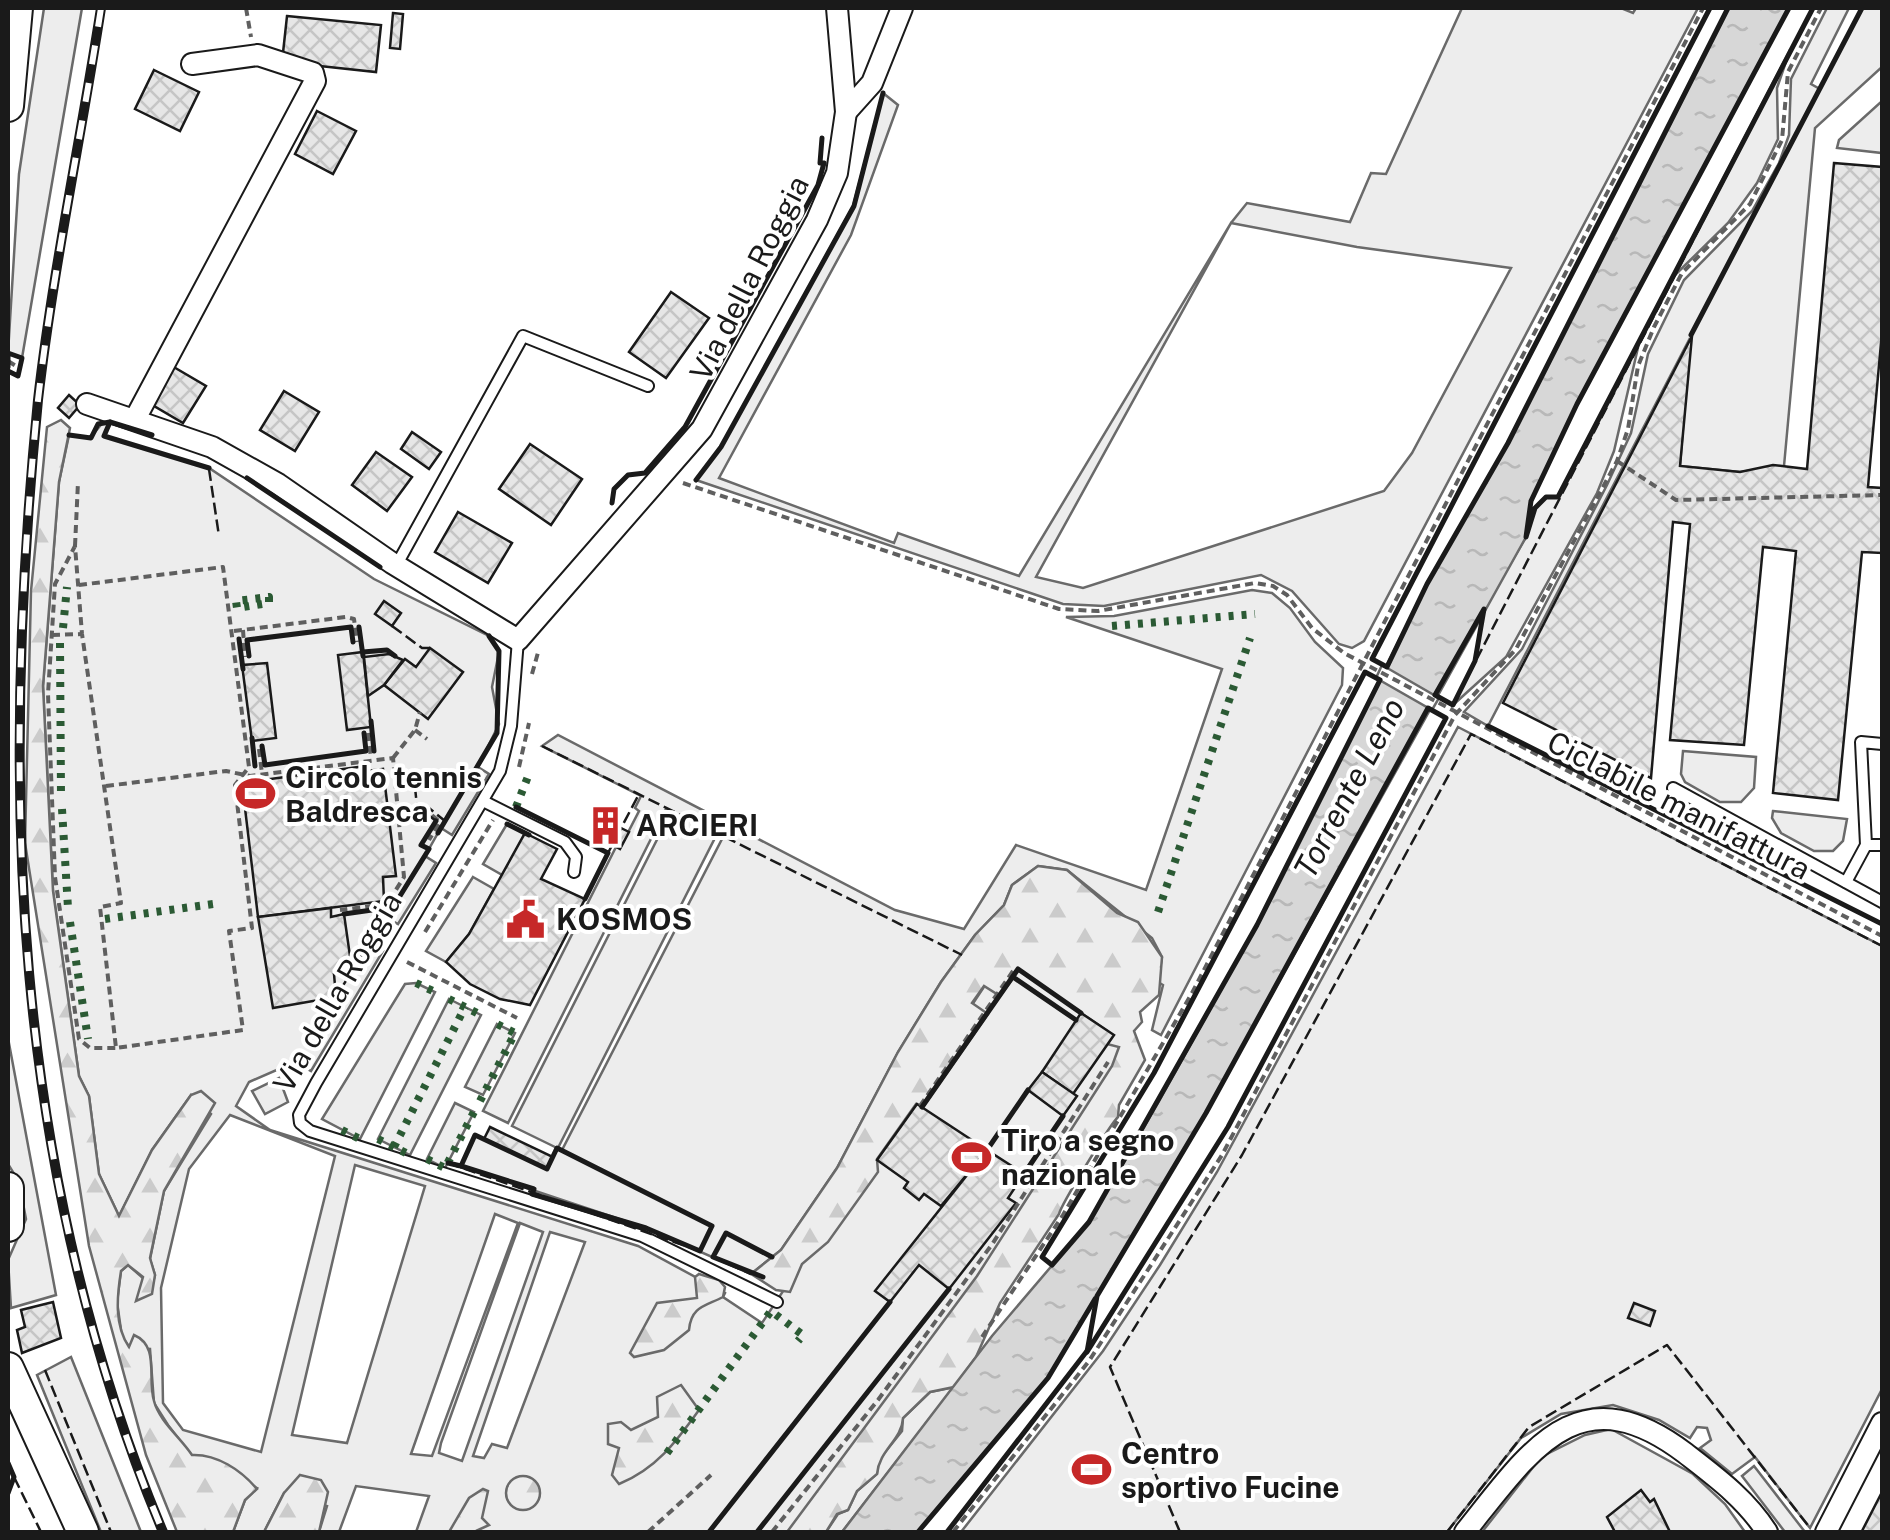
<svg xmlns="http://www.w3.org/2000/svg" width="1890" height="1540" viewBox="0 0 1890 1540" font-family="'Public Sans',sans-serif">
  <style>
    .built { fill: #ededed; stroke: #6a6a6a; stroke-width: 2.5; fill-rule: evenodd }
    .forest { fill: url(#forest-firs); stroke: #6a6a6a; stroke-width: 2.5 }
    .water { fill: url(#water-ripples); stroke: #6a6a6a; stroke-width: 2.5 }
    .pier { fill: #fff; stroke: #6a6a6a; stroke-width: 2.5 }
    .building { fill: url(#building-cross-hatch); stroke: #1a1a1a; stroke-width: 2.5 }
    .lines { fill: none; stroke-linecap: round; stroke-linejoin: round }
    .lane-casing { stroke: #1a1a1a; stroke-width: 14 }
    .street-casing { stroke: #1a1a1a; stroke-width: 24 }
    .primary-casing { stroke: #1a1a1a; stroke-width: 34 }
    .path { stroke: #5f5f5f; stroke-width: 4; stroke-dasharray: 8 5; stroke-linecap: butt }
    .lane { stroke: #fff; stroke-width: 10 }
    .street { stroke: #fff; stroke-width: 20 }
    .primary { stroke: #fff; stroke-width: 30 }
    .rail-casing { stroke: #1a1a1a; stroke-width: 10 }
    .rail { stroke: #fff; stroke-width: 6; stroke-dasharray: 19; stroke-linecap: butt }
    .hedge { stroke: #2b5a34; stroke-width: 8; stroke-dasharray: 5 8; stroke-linecap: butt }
    .fence { stroke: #1a1a1a; stroke-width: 2.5; stroke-dasharray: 12 5; stroke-linecap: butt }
    .wall { stroke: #1a1a1a; stroke-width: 5 }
    .labels { text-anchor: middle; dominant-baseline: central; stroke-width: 8; stroke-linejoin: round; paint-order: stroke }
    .street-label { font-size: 30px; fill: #1a1a1a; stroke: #fff }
    .poi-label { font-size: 30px; font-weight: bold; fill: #1a1a1a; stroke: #fff; text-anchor: start }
    .water-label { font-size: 32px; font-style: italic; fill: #1a1a1a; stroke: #fff }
  </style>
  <defs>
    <pattern id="forest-firs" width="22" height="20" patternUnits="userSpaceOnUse" patternTransform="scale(2.5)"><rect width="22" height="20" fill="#ededed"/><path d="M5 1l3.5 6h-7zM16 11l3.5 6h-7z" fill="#cbcbcb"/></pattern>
    <pattern id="water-ripples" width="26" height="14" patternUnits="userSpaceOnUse" patternTransform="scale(2.5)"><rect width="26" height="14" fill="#d7d7d7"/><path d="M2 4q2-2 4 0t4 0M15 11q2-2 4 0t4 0" fill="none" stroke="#b8b8b8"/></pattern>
    <pattern id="building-cross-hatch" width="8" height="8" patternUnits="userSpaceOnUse" patternTransform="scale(2.5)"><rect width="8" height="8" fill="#e6e6e6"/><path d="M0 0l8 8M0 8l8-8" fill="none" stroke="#c5c5c5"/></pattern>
  </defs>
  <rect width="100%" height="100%" fill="#fff"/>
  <g class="built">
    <polygon points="44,8 82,8 22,358 8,353 19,174"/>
    <path d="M 1462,8 L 1621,8 L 1633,13 L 1636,8 L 1698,8 L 1364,641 L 1352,648 L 1339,644 L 1292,591 L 1261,575 L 1104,606 L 1063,604 L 696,480 L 721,447 L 853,206 L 883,93 L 898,105 L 851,235 L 719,478 L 894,543 L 898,533 L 1019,576 L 1231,223 L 1247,203 L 1350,222 L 1371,173 L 1386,174 ZM 1231,223 L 1357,247 L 1511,268 L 1412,453 L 1384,491 L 1083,588 L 1036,577 Z"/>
    <polygon points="1827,8 1849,8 1811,84 1820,89 1862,8 1882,8 1882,67 1815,128 1784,466 1740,472 1680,466 1690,338 1488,726 1464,712 1522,649 1607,485 1631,433 1648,354 1684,280 1752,211 1779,163 1789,135 1791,79"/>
    <polygon points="1790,50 1777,88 1778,139 1757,183 1728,223 1671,279"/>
    <polygon points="1882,101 1882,153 1837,148 1839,140"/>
    <polygon points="1640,339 1614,451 1597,493 1506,657 1453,705 1475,661 1484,609 1526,537 1535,508 1546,497 1558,497"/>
    <path d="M 105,420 L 110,422 L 104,436 L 209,468 L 374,579 L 489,636 L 499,652 L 492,687 L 499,724 L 478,767 L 489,774 L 452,835 L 441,828 L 438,833 L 425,856 L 436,863 L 398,924 L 387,918 L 370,943 L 383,951 L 311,1071 L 295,1062 L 249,1082 L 236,1106 L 270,1130 L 638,1246 L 725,1293 L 723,1297 L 762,1323 L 1003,958 L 1114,1035 L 1132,1055 L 1008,1259 L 794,1532 L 416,1532 L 429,1496 L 356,1486 L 339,1532 L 319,1532 L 327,1506 L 284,1493 L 264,1532 L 233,1532 L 245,1500 L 257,1488 L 192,1456 L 168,1425 L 154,1403 L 150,1349 L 130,1348 L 122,1337 L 117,1302 L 121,1271 L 128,1265 L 152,1286 L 155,1275 L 150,1259 L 164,1191 L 211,1114 L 191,1095 L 152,1150 L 119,1216 L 99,1174 L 89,1096 L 79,1076 L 53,891 L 43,686 L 59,482 L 69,435 L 90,438 ZM 230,1115 L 335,1156 L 261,1452 L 183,1430 L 163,1403 L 161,1288 L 189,1169 ZM 355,1165 L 425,1186 L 347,1443 L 292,1435 ZM 495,1214 L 518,1223 L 432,1456 L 411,1454 ZM 520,1223 L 543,1232 L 462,1461 L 439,1453 L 441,1443 ZM 550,1232 L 585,1242 L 507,1448 L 492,1444 L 484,1458 L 473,1456 Z"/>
    <path d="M 1252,590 L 1272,593 L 1290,608 L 1315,642 L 1343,668 L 1342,685 L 1161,1035 L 1152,1030 L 1163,985 L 1158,982 L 1162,957 L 1152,938 L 1067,870 L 1038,866 L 1012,885 L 1004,905 L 975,935 L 941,982 L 898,1052 L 837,1168 L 781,1250 L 751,1274 L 646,1228 L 461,1166 L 475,1135 L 548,1168 L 557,1148 L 512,1126 L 671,812 L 666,809 L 508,1123 L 483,1111 L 616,847 L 620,848 L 639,811 L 635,808 L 641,796 L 542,746 L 558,735 L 895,910 L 964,929 L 1016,845 L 1146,890 L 1222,669 L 1066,617 L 1114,616 ZM 717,834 L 723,837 L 562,1150 L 558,1148 Z"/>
    <polygon points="1458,727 1882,946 1882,1389 1810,1528 1755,1457 1732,1474 1700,1448 1711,1440 1707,1428 1697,1427 1690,1438 1659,1420 1613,1405 1561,1414 1521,1438 1447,1532 961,1532 1103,1351 1160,1265 1217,1172"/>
    <polygon points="1683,751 1756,757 1754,788 1741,802 1720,802 1685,782 1681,774"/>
    <polygon points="1773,811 1847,819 1843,841 1833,851 1814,851 1781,833 1772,818"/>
    <polygon points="507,824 525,833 504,876 483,864"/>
    <polygon points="473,877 494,889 469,934 446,962 426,951"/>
    <polygon points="416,983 435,992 360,1139 322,1119 405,984"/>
    <polygon points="449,999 481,1015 410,1155 378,1139"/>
    <polygon points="497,1024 515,1033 483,1095 465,1087"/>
    <polygon points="8,1038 56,1295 11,1308 8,1260 26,1219 19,1182 8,1164"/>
    <polygon points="279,1078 288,1102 265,1114 252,1091"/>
    <polygon points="455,1103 474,1112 445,1168 427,1159"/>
    <polygon points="71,1357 141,1532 101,1532 37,1375"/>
    <polygon points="954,1387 842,1532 826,1532 838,1514 848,1510 857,1491 877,1474 878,1461 902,1431 903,1418 930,1392"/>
    <polygon points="1611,1429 1693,1474 1725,1504 1745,1532 1482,1532 1541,1457 1585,1435"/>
    <polygon points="1754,1466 1805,1532 1785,1532 1742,1476"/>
  </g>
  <g class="forest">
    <path d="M 61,420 L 70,428 L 59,482 L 43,686 L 53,891 L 79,1076 L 89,1096 L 99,1174 L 119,1216 L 152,1150 L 191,1095 L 201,1091 L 215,1103 L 164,1191 L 150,1258 L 155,1275 L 152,1294 L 136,1301 L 143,1277 L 128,1265 L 121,1271 C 117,1296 114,1325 129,1347 L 134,1335 C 160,1346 147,1378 154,1401 C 159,1421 181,1438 192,1455 C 217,1454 241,1470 257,1489 L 245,1500 L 233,1532 L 177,1532 L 146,1455 L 89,1246 L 25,843 L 31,591 L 47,427 Z"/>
    <path d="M 1038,866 L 1067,870 L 1117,913 L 1138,922 L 1162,957 L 1159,995 L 1140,1012 L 1142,1022 L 1134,1031 L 1145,1060 L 1119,1105 L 1118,1117 C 1109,1126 1061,1205 1059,1214 L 1000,1303 L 976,1357 L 954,1387 L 930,1392 L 903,1418 C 902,1440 879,1450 877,1474 L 857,1491 L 848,1510 L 837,1514 L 826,1532 L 787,1532 L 977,1276 L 1112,1066 L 1119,1047 L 1107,1044 L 1113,1035 L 1019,970 L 1000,996 L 984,986 L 972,1003 L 988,1014 L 923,1107 L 916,1104 L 877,1159 L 878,1172 L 828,1242 L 802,1264 L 790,1292 L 776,1290 L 751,1274 L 781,1250 L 837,1168 L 898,1052 L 941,982 L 975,935 L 1004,905 L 1012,885 Z"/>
    <path d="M 699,1274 L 719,1280 L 725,1287 L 723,1297 C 706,1306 691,1306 689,1330 L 664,1350 L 634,1357 L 630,1353 L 657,1303 L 697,1298 L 695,1277 Z"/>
    <path d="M 681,1385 L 699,1410 C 676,1442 656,1469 619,1484 L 612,1475 L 619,1448 L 608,1444 L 608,1424 L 621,1422 L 631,1430 L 658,1417 L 657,1397 Z"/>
    <polygon points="300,1475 321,1480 328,1492 319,1532 264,1532 284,1493"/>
    <circle cx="523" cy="1493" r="17"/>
    <polygon points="483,1489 488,1491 482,1518 489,1525 476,1531 449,1532 469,1498"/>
  </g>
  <polygon class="water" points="1728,8 1789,8 1577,404 1531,501 1526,537 1206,1113 1048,1378 918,1532 842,1532 992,1336 1089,1222 1159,1101 1257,925 1427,584 1508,443"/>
  <polygon class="pier" points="1382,665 1439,698 1432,710 1376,678"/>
  <g class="building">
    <polygon points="393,13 403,14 400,49 390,48"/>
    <polygon points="287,16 381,25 376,72 282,62"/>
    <polygon points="154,70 199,92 180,131 135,109"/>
    <polygon points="317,111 356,131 333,174 295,154"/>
    <polygon points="1834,163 1882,167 1882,332 1868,487 1882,488 1882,553 1862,552 1838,800 1773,793 1796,551 1763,547 1744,745 1670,740 1690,524 1673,522 1651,778 1503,703 1692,336 1680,466 1740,472 1773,465 1807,469"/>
    <polygon points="671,292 709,318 666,378 629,352"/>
    <polygon points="172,366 206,386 183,423 149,403"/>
    <polygon points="284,391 319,412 295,451 260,430"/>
    <polygon points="69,395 80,405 69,418 58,408"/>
    <polygon points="412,432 441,452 429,469 401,449"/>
    <polygon points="530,444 582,479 551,525 499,489"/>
    <polygon points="376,452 412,477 387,511 352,485"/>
    <polygon points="458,512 512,543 488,583 435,552"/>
    <polygon points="384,601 401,613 392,626 375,614"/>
    <polygon points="430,648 463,672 428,719 384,685 405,659 416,667"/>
    <polygon points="363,652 371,727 347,730 338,655"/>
    <polygon points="389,654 403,660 384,685 368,696 364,657"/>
    <polygon points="267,663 276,738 252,741 242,665"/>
    <polygon points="366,766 367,771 383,769 396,876 383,877 384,901 258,917 242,783"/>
    <polygon points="609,809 618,813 603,842 594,837"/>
    <polygon points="621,828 629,832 620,849 613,845"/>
    <polygon points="525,833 557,849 541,879 585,899 530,1005 500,999 470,984 446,962 469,934"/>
    <polygon points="331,908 331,917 344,914 352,970 334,974 336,997 273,1008 258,917"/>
    <polygon points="1081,1013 1114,1035 1073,1094 1042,1072"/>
    <polygon points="1042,1072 1077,1096 1063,1116 1028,1090"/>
    <polygon points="917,1104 987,1150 941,1206 924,1194 919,1200 904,1188 908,1182 877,1160"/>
    <polygon points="490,1127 553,1157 547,1169 484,1139"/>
    <polygon points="987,1150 1024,1174 1008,1198 1016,1203 949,1289 919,1265 890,1302 875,1291"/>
    <polygon points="53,1302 61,1338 22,1353 17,1330 25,1327 21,1310"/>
    <polygon points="1634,1303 1655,1311 1650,1326 1628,1318"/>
    <polygon points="1641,1490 1650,1502 1654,1499 1670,1532 1615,1532 1607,1517"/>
    <polygon points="1882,1492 1882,1532 1865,1532 1862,1531"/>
  </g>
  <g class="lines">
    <defs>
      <g id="lane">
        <polyline points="396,566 523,336 648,386"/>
        <polyline points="518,640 511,726 500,771 316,1083 299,1115 300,1123 310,1131 642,1236 777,1302"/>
        <polyline points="1673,788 1882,902"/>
        <polyline points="485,802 565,842 576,857 574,872"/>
        <polyline points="1866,845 1882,845"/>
        <polyline points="1846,882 1866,845 1861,742 1882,744"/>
      </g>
      <g id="street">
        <polyline points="846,112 872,83 902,8"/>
        <polyline points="87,404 212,447 278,484 392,563 518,640 702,429 817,220 837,173 846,112 837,8"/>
        <polyline points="135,419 315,81 313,73 258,55 192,64"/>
        <path d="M 1465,1532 C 1530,1451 1578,1372 1685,1453 C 1716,1477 1746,1499 1767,1532"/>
        <polyline points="1826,1532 1882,1423"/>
      </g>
      <g id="primary">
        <polyline points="8,106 17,8"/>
        <polyline points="8,1188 8,1226"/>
        <polyline points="8,1368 83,1532"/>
      </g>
    </defs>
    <use href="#lane" class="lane-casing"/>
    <use href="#street" class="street-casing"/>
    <use href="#primary" class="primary-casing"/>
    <g class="path">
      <polyline points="246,8 251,37"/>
      <polyline points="8,361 19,368"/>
      <polyline points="1617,461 1676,500 1882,495"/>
      <polyline points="683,483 1059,609 1098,611 1255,583 1273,586 1287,595 1312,628 1344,653 1882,936"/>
      <polyline points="75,546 78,482"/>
      <polyline points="79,585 223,567 249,767 235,785 252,928 229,931 243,1030 116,1048 100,907 121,903 82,634 75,546 55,584 48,694 55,877 79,1039 90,1048 116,1048"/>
      <polyline points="243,630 245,657"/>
      <polyline points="234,631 346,617 354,619 357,642"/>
      <polyline points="52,635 82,634"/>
      <polyline points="532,674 539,649"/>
      <polyline points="415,730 427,739"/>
      <polyline points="368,733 371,758"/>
      <polyline points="259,749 262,774"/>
      <polyline points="393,758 415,730 420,712"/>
      <polyline points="519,767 529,723"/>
      <polyline points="106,786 226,771 250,776 393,758 404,877 387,904 340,910"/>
      <polyline points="422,807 440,822 429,840"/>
      <polyline points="425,932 493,820"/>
      <polyline points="407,962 517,1018"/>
      <polyline points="920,1106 1013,971"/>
      <polyline points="982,1337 1063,1215 1192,993 1703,8"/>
      <polyline points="648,1532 711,1475"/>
      <polyline points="772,1532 878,1400 993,1243 1108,1062"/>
      <polyline points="953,1532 1089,1361 1222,1155 1455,715 1516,649 1617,461 1628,429 1638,366 1654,327 1682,273 1750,204 1782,140 1788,72 1821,8"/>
    </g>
    <use href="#lane" class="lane"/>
    <use href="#street" class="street"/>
    <use href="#primary" class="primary"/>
    <defs>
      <path id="rail" d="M 101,8 C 81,138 53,269 38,400 C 0,786 11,1170 163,1532"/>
    </defs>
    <use href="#rail" class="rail-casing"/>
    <use href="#rail" class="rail"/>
    <g class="hedge">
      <polygon points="269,597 269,603 237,608 236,601"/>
      <polyline points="1112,626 1255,614"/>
      <polyline points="63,628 67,587"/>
      <polyline points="60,643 61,797"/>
      <polyline points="516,807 529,774"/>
      <polyline points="62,809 68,908"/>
      <polyline points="1158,912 1250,638"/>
      <polyline points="105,919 220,903"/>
      <polyline points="70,922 88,1039"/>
      <polyline points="416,983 435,992"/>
      <polyline points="449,999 481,1015"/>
      <polyline points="480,1101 515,1033 497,1024"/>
      <polyline points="342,1130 360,1139"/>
      <polyline points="378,1139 410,1155"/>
      <polyline points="394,1147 465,1007"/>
      <polyline points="427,1159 445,1168 476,1108"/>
      <polyline points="667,1453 771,1311 803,1335 798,1341"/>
    </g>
    <g class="fence">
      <polyline points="209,469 219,536"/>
      <polyline points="392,626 422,648 430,648"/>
      <polyline points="1453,705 1813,8"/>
      <polyline points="542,746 962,955"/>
      <polyline points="413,769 417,806 436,821"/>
      <polyline points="424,804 445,821"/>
      <polyline points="608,853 639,794"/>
      <polyline points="323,1005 328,1010 369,943"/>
      <polyline points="448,1163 700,1251"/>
      <polyline points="713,1257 751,1274"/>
      <polyline points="45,1370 111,1532"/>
      <polyline points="14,1477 41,1532"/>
      <polyline points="1180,1532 1110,1367 1242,1155 1471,734 1882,946"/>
      <polyline points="1447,1532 1529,1427 1667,1345 1810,1528"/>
    </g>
    <g class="wall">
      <polyline points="1710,8 1372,659 1387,667 1427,584 1508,443 1728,8"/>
      <polyline points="1789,8 1577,404 1531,501 1526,537 1535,508 1546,497 1558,497 1813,8"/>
      <polyline points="1691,335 1862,8"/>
      <polyline points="8,367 8,353 22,358 18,376 8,371"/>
      <polyline points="69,435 91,438 98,424 110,422"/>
      <polyline points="152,435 110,422 104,436 209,468"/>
      <polyline points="247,478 380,567"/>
      <polyline points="696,480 721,447 854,206 883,93"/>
      <polyline points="612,503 614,489 628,475 645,473 685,427 818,185 824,163 820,163 822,138"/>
      <polygon points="1484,609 1475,661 1453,705 1435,695"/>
      <polyline points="359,627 363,656"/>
      <polyline points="239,639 243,669"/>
      <polyline points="363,652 387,650 395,656"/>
      <polyline points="249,656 247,640 351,627 353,642"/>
      <polygon points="1365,672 1380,680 1257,925 1089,1222 1052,1265 1042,1257 1154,1073"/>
      <polygon points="1428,708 1446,718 1228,1127 1087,1352 1097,1296 1206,1113"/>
      <polyline points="371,721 374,751"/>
      <polyline points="1488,726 1882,924"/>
      <polyline points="252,738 255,766"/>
      <polyline points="262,746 265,765 366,751 364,733"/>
      <polyline points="516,807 608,853 585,899"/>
      <polyline points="507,824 529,835"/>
      <polyline points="438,833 497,733 499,651 489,636"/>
      <polyline points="344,914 379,909 387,917 429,849 421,845 436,821"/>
      <polyline points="1013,977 1076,1020"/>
      <polyline points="922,1107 1018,969 1081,1013"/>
      <polygon points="475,1135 547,1169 557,1148 712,1226 700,1251 646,1228 532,1194 534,1189 461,1166"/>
      <polyline points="987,1150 1028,1090"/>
      <polyline points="448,1163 461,1166"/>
      <polyline points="1024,1174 1063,1116"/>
      <polyline points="763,1277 713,1257 726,1233 772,1257"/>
      <polyline points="8,1463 14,1477 8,1493"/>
      <polyline points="709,1532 890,1302"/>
      <polyline points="757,1532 949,1289"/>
      <polyline points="918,1532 1048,1378 1095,1299"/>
      <polyline points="947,1532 1087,1351"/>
    </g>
  </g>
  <defs>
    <symbol id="stadium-bare" viewBox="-9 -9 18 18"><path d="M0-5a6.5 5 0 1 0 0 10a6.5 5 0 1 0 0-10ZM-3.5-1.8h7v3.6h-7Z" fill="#c62828" stroke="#fff" stroke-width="2.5" paint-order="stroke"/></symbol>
    <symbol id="building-bare" viewBox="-9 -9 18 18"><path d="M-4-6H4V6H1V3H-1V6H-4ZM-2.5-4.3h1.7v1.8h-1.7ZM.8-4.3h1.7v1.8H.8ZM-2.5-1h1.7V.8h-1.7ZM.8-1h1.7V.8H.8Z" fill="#c62828" stroke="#fff" stroke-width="2.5" paint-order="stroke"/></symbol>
    <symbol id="civic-bare" viewBox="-9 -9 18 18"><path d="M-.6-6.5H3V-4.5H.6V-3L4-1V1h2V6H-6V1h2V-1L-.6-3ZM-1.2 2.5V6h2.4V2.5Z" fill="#c62828" stroke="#fff" stroke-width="2.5" paint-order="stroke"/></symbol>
  </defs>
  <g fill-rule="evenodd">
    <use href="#stadium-bare" x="228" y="766" width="55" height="55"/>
    <use href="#building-bare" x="578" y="798" width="55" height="55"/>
    <use href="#civic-bare" x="498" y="892" width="55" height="55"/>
    <use href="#stadium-bare" x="944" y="1130" width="55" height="55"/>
    <use href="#stadium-bare" x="1064" y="1442" width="55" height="55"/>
  </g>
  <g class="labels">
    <g class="street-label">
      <text transform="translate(749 278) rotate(-63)">Via della Roggia</text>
      <text transform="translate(1679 805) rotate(27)">Ciclabile manifattura</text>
      <text transform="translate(337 992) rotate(-60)">Via della Roggia</text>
    </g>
    <g class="poi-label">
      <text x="285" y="777">Circolo tennis<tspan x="285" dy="34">Baldresca</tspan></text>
      <text x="636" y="825">ARCIERI</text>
      <text x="556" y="919">KOSMOS</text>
      <text x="1001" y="1140">Tiro a segno<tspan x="1001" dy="34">nazionale</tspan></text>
      <text x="1121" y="1453">Centro<tspan x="1121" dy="34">sportivo Fucine</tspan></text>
    </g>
    <g class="water-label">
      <text transform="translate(1349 788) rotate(-62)">Torrente Leno</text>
    </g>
  </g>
  <rect width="1890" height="1540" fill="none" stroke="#1a1a1a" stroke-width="20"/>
</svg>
